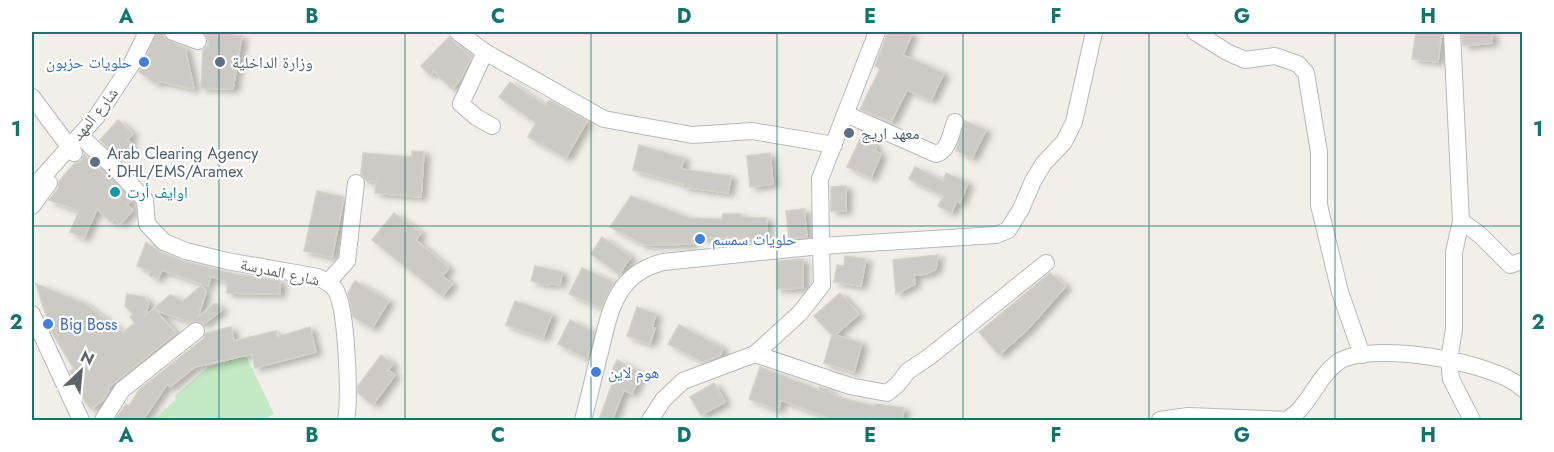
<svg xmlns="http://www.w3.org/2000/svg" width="1554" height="452" viewBox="0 0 1554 452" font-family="Jost,'Noto Naskh Arabic',sans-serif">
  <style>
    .green { fill: #c5e8c5 }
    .building { fill: #cccac5; stroke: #d6d1c6; stroke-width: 1.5; filter: url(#shadow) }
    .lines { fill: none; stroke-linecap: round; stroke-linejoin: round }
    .minor-casing { stroke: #b5b8bc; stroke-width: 18 }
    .minor { stroke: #fff; stroke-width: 16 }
    .grid { fill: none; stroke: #0f766e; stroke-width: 1.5; stroke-opacity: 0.55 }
    .shop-dot { fill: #3f7fe0; stroke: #fff; stroke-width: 2 }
    .service-dot { fill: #5c6f8a; stroke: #fff; stroke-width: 2 }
    .culture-dot { fill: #0f9aa8; stroke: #fff; stroke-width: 2 }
    .labels { text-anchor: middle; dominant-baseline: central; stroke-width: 4.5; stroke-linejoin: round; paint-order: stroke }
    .shop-label { font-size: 16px; fill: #366cbe; stroke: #fff; text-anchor: start }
    .service-label { font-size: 16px; fill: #4e5e75; stroke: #fff; text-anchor: start }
    .street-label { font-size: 16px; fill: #5f6368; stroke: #fff }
    .culture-label { font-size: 16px; fill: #0d838f; stroke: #fff; text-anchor: start }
    .neatline { fill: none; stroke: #0f766e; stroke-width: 2 }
    .grid-label { font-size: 20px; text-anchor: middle; font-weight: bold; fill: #0f766e }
  </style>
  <defs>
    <filter id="shadow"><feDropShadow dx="5.5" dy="3" stdDeviation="3" flood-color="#0004"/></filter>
  </defs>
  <rect width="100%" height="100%" fill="#f1efe8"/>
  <polygon class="green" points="244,356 247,358 274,414 263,420 154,420 176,399 175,396 208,367"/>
  <g class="building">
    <polygon points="157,32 163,32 165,39 185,48 194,89 159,81 157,84 139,72"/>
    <polygon points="204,32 242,36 233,89 201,88 203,50 208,45 208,40"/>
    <polygon points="888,32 907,32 912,34 903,55 944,73 931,100 907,90 891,122 860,109 880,69 875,66"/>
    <polygon points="1416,32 1442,32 1438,62 1412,59"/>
    <polygon points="1462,32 1492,32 1492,43 1463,46"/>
    <polygon points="449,37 471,58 460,80 452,89 434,71 430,75 421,66"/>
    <polygon points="510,82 546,106 549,100 587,121 566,158 528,137 536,123 499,97"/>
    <polygon points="118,120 133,134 127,140 132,144 119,157 100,140"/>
    <polygon points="965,121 986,130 972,158 956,150"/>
    <polygon points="863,133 873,138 871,143 876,146 875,151 881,154 871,178 847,167"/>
    <polygon points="639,145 684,158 681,169 731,176 728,193 683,187 684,184 633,170"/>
    <polygon points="412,151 424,152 421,197 375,193 376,181 366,181 361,174 363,153 412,157"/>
    <polygon points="770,153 773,184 750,187 747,156"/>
    <polygon points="84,154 131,201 127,205 133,210 120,224 115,219 111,222 97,209 84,238 70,232 79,211 49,200 58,189 59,181 75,163 81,161"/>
    <polygon points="915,167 943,181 946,173 968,183 960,203 957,201 951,213 938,206 944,196 909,179"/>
    <polygon points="846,186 846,211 831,211 831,187"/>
    <polygon points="317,191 344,197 332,257 304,251"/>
    <polygon points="631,196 690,218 722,219 723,214 741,214 741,217 767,218 766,239 691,237 693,244 645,245 610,227"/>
    <polygon points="804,209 807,237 789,239 786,211"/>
    <polygon points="394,213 421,233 416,240 449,268 442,276 452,284 442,296 372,240"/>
    <polygon points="602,237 631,257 619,274 591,254"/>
    <polygon points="146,242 160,252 183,261 230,273 280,281 280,294 227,293 227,282 211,276 208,286 162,270 158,279 149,275 151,271 137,266"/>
    <polygon points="938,255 936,269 926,274 914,275 915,284 896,294 893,260"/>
    <polygon points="845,256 866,259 861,286 834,282 837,265 844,266"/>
    <polygon points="803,259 803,288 777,289 777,261"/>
    <polygon points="535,266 562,272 560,285 550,283 549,285 531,281"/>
    <polygon points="582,268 614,282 601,308 569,294"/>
    <polygon points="1050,273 1066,286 1027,330 999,355 979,332"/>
    <polygon points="355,281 389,301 372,328 353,317 348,293"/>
    <polygon points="36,284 84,303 123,332 135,323 130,317 133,314 125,306 127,294 144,297 149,303 145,316 170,295 183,301 201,286 206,292 198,317 214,304 217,304 222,310 204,324 195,321 190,322 155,310 176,333 108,388 109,390 103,400 91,409 83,399 70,371 74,369 51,331"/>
    <polygon points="840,293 859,314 835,335 862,343 854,372 824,363 832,335 814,316"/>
    <polygon points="515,301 552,314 543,338 506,325"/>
    <polygon points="637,307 656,314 652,327 655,328 650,344 627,336"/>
    <polygon points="570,320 594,332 587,359 558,344"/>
    <polygon points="679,325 723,348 720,356 703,362 668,344"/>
    <polygon points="231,327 234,341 276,331 277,337 310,327 316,352 255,368 252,354 195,367 170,387 167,384 143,420 115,420 126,404 129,406 139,390 203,339 206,333"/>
    <polygon points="381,355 393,364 388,370 395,375 373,405 358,393 358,386"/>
    <polygon points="617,360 641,373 632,394 624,390 612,420 599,420 612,384 610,383 615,372 612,371"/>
    <polygon points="760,367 819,390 820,387 830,390 829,392 837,397 875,406 875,404 904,408 902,420 835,420 781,400 778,410 749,399"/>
    <polygon points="714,383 725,402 701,415 690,397"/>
  </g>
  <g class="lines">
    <defs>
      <g id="minor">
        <polyline points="173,32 198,41"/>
        <polyline points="458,32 485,52 604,119 692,135 752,131 834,145"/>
        <polyline points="1195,32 1227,52 1245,60 1275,56 1298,64 1306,73 1319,152 1319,205 1340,292 1362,355"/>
        <polyline points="1452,32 1461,221"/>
        <polyline points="485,52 461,104 476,117 492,126"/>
        <polyline points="32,97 74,153"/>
        <path d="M 846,114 L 936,154 C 949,151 951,133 955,122"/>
        <path d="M 80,136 L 117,170 L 145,200 L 147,224 L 164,242 L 186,251 L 227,261 L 318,277 C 325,281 333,285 336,291 C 347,310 350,399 346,420"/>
        <polyline points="32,189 97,116 131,65 147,32"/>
        <polyline points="32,206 49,183"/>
        <polyline points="328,282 347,261 356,183"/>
        <polyline points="32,314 81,420"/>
        <polyline points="755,354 850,386 887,393 897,385 908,371 929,357 1046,263"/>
        <polyline points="103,420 122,390 196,331"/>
        <path d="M 583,420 C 589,398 594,375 600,352 C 610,310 616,274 663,262 L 821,246 L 820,179 L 877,32"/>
        <polyline points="650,420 663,400 683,381 755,354 800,313 822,285 821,246 996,235 1008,230 1021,209 1033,181 1044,163 1064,142 1074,122 1094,32"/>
        <polyline points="1160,420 1188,416 1289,420"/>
        <path d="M 1287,420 C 1310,406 1316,378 1338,362 C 1371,340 1495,362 1522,388"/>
        <polyline points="1472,420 1451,379 1449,360 1454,329 1454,252 1461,221 1480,235 1510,265 1522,261"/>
      </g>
    </defs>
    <use href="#minor" class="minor-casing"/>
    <use href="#minor" class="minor"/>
  </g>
  <path class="grid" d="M 219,32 L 219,420M 405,32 L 405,420M 591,32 L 591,420M 777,32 L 777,420M 963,32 L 963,420M 1149,32 L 1149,420M 1335,32 L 1335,420M 32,226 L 1522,226"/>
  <g class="shop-dot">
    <circle cx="144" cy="62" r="6"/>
    <circle cx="700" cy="239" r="6"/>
    <circle cx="48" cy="324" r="6"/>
    <circle cx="596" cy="372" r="6"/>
  </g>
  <g class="service-dot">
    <circle cx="220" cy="62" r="6"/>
    <circle cx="849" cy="133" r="6"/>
    <circle cx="95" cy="162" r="6"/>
  </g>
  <circle class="culture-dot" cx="115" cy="192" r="6"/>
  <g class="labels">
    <g class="shop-label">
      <text x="132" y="62" text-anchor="end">حلويات حزبون</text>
      <text x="712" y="239">حلويات سمسم</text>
      <text x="60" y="324">Big Boss</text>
      <text x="608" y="372">هوم لاين</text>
    </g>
    <g class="service-label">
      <text x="232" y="62">وزارة الداخلية</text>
      <text x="861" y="133">معهد اريج</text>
      <text x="107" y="153">Arab Clearing Agency<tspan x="107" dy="18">: DHL/EMS/Aramex</tspan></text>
    </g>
    <g class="street-label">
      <text transform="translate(95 114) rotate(-51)">شارع المهد</text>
      <text transform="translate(280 272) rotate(12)">شارع المدرسة</text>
    </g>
    <g class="culture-label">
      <text x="127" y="192">اوايف أرت</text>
    </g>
  </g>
  <rect width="1554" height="452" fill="none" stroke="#ffffff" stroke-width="66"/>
  <g transform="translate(81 371) rotate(26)" stroke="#ffffff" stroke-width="4.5" paint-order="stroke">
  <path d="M0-4.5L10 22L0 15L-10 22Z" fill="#5f6368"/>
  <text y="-9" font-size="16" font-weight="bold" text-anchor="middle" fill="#5f6368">N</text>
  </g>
  <rect x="33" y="33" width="1488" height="386" class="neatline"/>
  <g class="grid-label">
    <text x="126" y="23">A</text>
    <text x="312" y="23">B</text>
    <text x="498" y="23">C</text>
    <text x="684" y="23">D</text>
    <text x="870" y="23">E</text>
    <text x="1056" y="23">F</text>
    <text x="1242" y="23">G</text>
    <text x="1428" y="23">H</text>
    <text x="16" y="136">1</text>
    <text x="1538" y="136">1</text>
    <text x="16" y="329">2</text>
    <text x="1538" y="329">2</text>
    <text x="126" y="442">A</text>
    <text x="312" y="442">B</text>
    <text x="498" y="442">C</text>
    <text x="684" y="442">D</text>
    <text x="870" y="442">E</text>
    <text x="1056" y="442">F</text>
    <text x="1242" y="442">G</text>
    <text x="1428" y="442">H</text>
  </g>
</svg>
